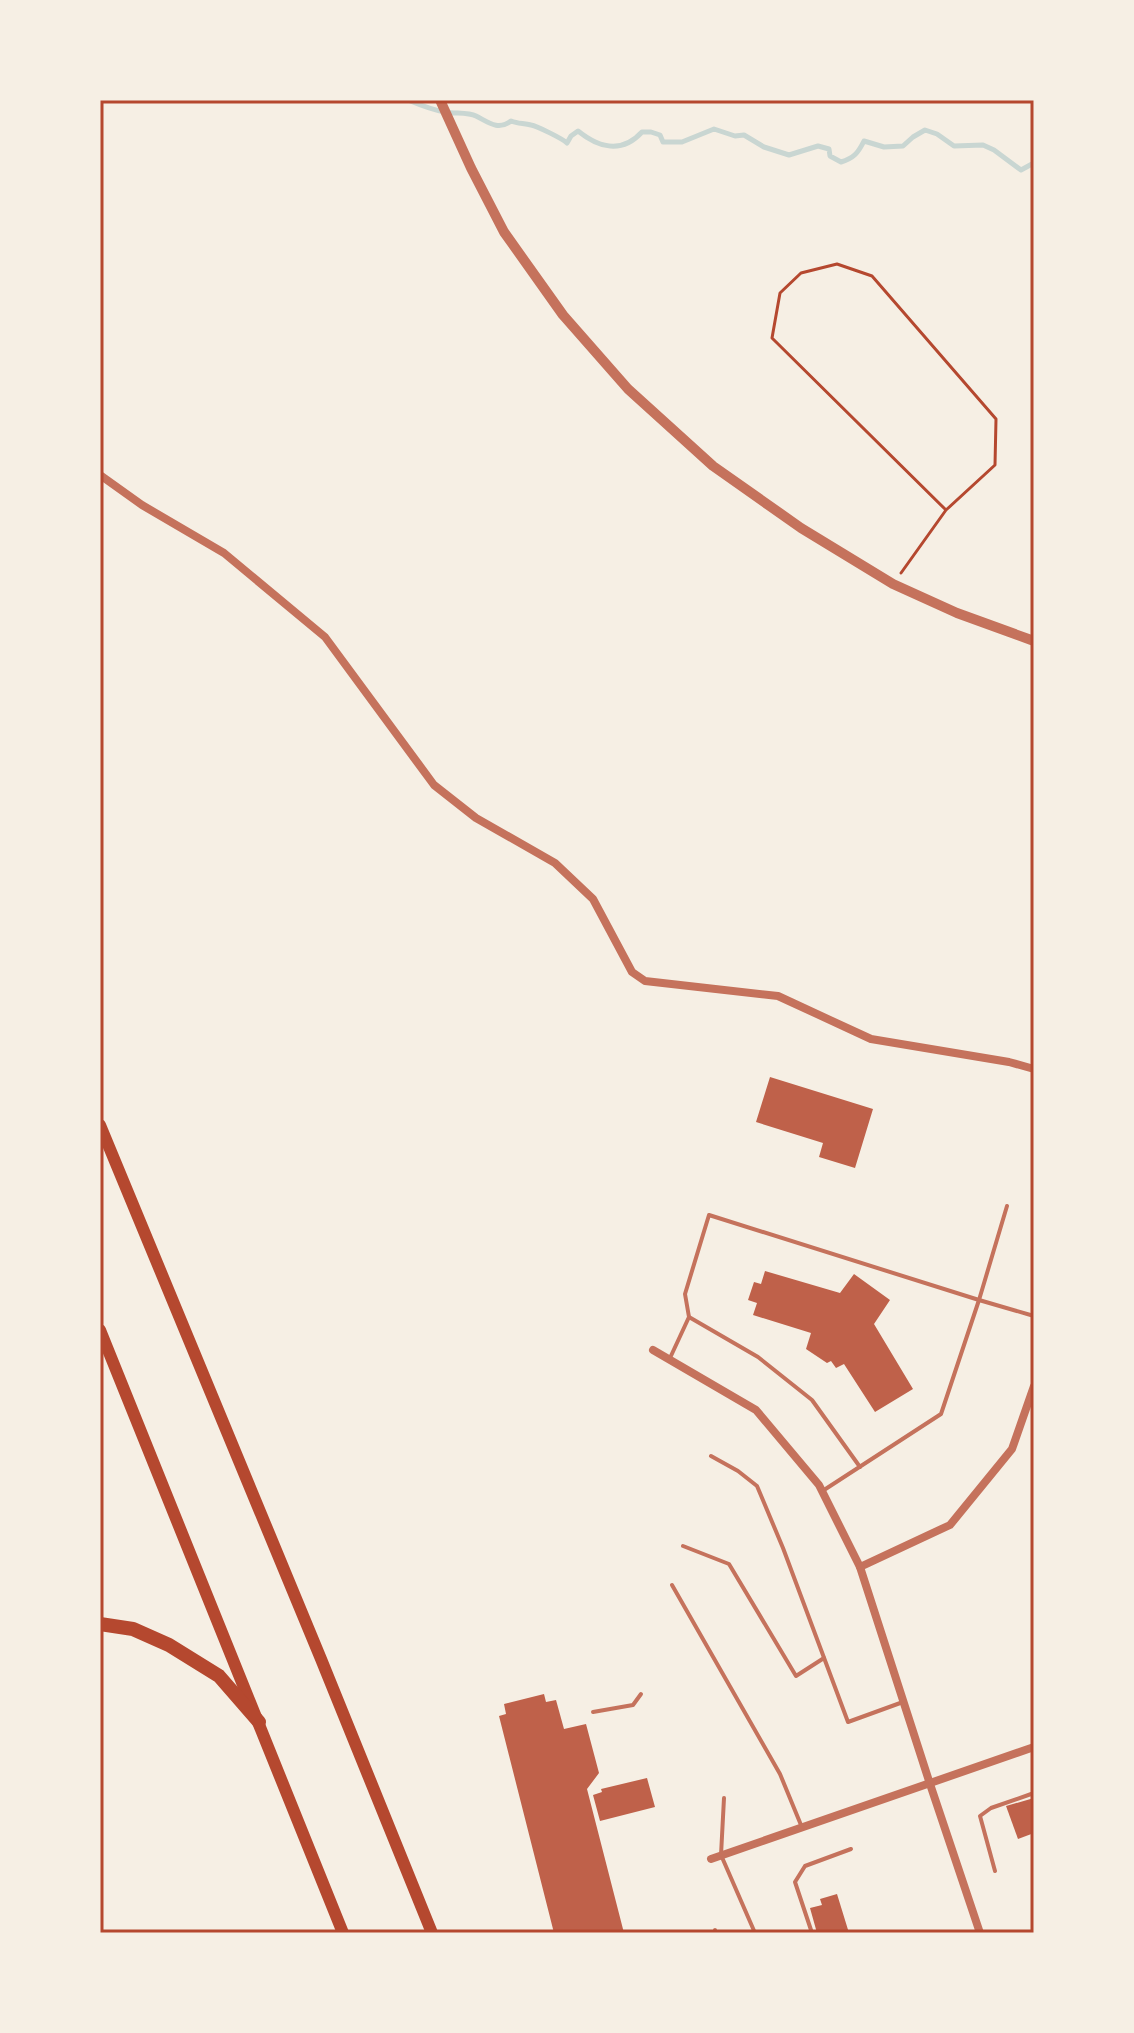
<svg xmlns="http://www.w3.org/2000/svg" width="1134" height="2033" viewBox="0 0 1134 2033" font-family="'Noto Sans',sans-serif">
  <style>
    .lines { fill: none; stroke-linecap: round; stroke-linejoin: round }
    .stream { stroke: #c9d6d2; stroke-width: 5 }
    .building { fill: #bf614a }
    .path { stroke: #b5482f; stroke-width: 3 }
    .service { stroke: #c5725c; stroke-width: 4 }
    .minor { stroke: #c5725c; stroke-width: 8 }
    .tertiary { stroke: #c5725c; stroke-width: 10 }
    .primary { stroke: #b5482f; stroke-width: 12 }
    .trunk { stroke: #b5482f; stroke-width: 14 }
    .neatline { fill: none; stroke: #b5482f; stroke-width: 3 }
  </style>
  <rect width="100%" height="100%" fill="#f6efe4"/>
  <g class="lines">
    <path class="stream" d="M 408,100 C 420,105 432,110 445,112 C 454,114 468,112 476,116 C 488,122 498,131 511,121 C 518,124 524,123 531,125 C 537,126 563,139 567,143 L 571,136 L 578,131 C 599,148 622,154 642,132 L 651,132 L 660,135 L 663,142 L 682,142 L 714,129 L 735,136 L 744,135 L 764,147 L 789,155 L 818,146 L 829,149 L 830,156 L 841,162 C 854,158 858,153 864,141 L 884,147 L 903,146 L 913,137 L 925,130 L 937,134 L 954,146 L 983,145 L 994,150 L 1021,170 L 1032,164 L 1034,165"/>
  </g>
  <g class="building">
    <polygon points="770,1077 873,1109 855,1168 819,1157 823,1143 756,1122"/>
    <polygon points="765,1271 840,1293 854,1274 890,1300 874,1324 913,1389 875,1412 844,1364 836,1368 831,1361 827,1363 806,1349 811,1333 753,1315 757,1303 748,1300 754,1282 761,1284"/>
    <polygon points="544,1694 546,1702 556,1700 564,1729 586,1724 599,1773 587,1789 624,1933 554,1933 499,1716 506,1714 504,1704"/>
    <polygon points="647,1778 655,1807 600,1821 593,1795 602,1792 601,1789"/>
    <polygon points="1034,1798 1034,1833 1018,1839 1006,1806"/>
    <polygon points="837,1894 849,1933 817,1933 810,1908 822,1905 820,1899"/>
  </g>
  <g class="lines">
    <polyline class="path" points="901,573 946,510 995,465 996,419 872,276 837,264 801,273 780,293 772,338 946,510"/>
    <g class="service">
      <polyline points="670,1358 689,1317"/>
      <polyline points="711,1456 738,1471 757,1486 783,1548 848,1722 903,1702"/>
      <polyline points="860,1467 812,1400 758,1357 689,1317 685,1294 709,1215 979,1300 1034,1316"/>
      <polyline points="824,1490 941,1414 979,1300 1007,1206"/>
      <polyline points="683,1546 729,1564 796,1676 824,1658"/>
      <polyline points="672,1585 780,1774 801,1825"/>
      <polyline points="593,1712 633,1705 641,1694"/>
      <polyline points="724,1798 721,1855 755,1933"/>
      <polyline points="995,1871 980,1816 991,1808 1034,1793"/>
      <polyline points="715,1933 715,1930"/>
      <polyline points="812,1933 795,1882 805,1866 851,1849"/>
    </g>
    <g class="minor">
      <polyline points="100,475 142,505 224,553 325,637 434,785 476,818 555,863 593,899 632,972 645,981 778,996 871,1039 1009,1062 1034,1069"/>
      <polyline points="653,1350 756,1410 819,1485 860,1567 930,1784 980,1933"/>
      <polyline points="860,1567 950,1525 1012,1449 1034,1386"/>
      <polyline points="711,1859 1034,1747"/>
    </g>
    <polyline class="tertiary" points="440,100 471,168 504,232 563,315 628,389 713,466 801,528 893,584 957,613 1034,641"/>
    <g class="primary">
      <polyline points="100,1125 321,1659 432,1933"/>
      <polyline points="100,1330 343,1933"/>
    </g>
    <polyline class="trunk" points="100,1624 133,1629 169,1645 219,1676 259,1722"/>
  </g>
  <rect width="1134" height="2033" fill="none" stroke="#f6efe4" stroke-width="204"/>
  <rect x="102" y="102" width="930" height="1829" class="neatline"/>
</svg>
